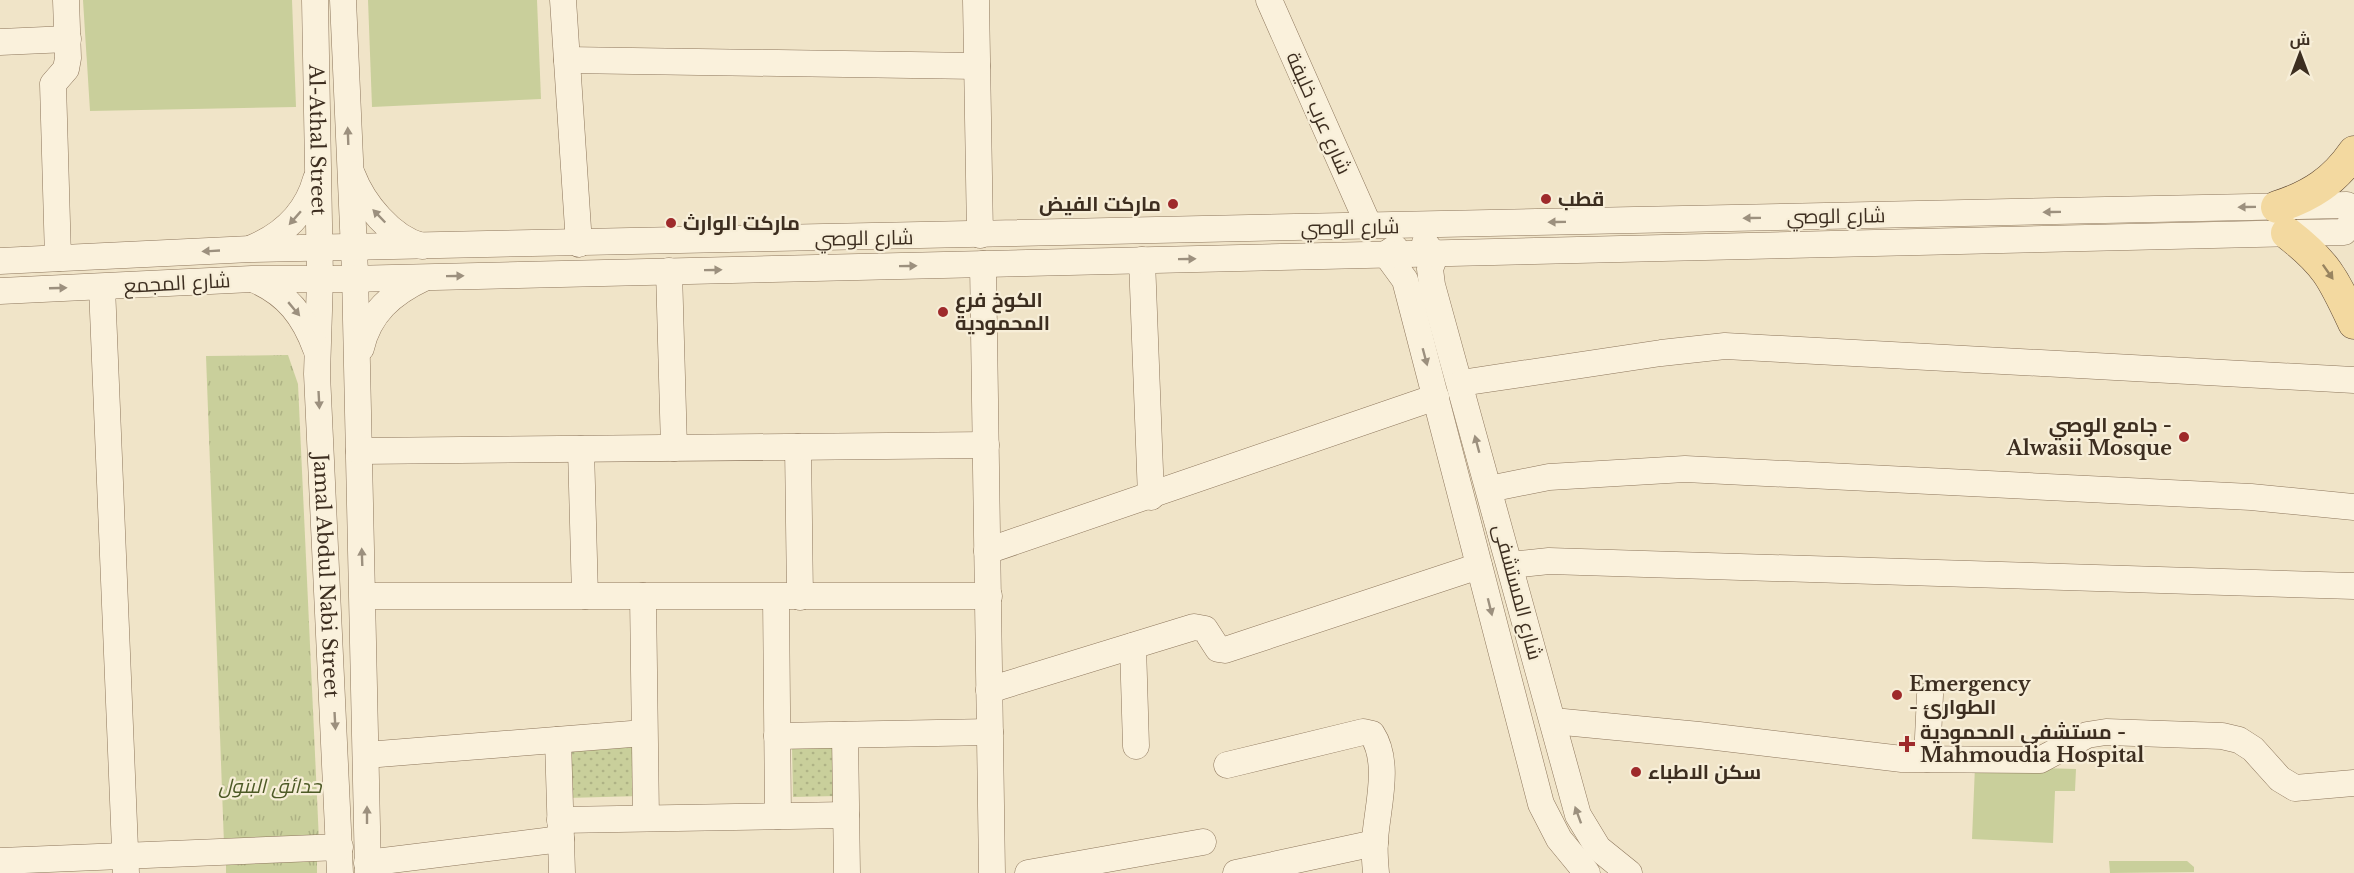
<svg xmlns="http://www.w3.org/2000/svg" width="2354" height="873" viewBox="0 0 2354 873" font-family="'Libre Baskerville',Cairo,serif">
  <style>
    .grass { fill: #c9cf9b }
    .park { fill: url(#park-tufts) }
    .garden { fill: url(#garden-dots) }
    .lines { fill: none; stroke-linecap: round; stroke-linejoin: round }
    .minor-casing { stroke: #8d765c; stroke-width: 27 }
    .major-casing { stroke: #5b4430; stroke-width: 33 }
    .minor { stroke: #faf1dc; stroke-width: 26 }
    .major { stroke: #f3d9a0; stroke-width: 32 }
    .oneway { fill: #9c907e }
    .oneway2 { fill: #988460 }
    .poi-dot { fill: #9e2a2b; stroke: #f7eed8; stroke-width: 2 }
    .labels { text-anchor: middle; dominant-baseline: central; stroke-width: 4.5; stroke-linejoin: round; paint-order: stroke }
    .street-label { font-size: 20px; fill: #3d2e20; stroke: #f7eed8 }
    .poi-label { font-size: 20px; font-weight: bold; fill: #3d2e20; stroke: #f7eed8; text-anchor: start }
    .park-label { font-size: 20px; font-style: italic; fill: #4d5a26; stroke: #f7eed8 }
  </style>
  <defs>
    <pattern id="park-tufts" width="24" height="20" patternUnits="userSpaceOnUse" patternTransform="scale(1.5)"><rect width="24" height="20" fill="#c9cf9b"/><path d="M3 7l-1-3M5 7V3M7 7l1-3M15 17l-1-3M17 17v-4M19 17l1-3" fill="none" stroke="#aeb285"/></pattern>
    <pattern id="garden-dots" width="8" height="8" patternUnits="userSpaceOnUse" patternTransform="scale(1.5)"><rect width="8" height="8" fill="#c9cf9b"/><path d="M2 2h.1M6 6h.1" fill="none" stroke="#aeb285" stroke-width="1.8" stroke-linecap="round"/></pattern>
  </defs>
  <rect width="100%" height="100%" fill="#f0e4c8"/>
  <g class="grass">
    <polygon points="83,0 292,0 296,107 90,111"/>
    <polygon points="368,0 537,0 541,99 372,107"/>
    <polygon points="1975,766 2076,769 2075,791 2055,791 2053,843 1972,839"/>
    <polygon points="2109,861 2187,861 2194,867 2194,872 2110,873"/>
  </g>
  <g class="park">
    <polygon points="288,355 298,384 319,841 224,844 206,356"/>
    <polygon points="317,856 317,873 226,873 226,859"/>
  </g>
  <g class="garden">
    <polygon points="640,742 641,796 566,798 566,743"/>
    <polygon points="836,745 838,796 793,797 792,746"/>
  </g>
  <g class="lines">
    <defs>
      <g id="minor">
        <path id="s1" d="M 315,0 L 320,279 L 317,374 L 340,873"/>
        <polyline points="343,0 355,273 368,873"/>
        <polyline points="563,0 579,244"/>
        <polyline points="976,0 980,235"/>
        <polyline points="1269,0 1369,226"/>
        <polyline points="0,42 68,39"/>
        <polyline points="567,60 977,66"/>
        <path d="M 352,174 C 363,203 391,238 422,246"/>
        <polyline points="1425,243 1431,251 1436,253 1430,269 1432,285 1578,815 1598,848 1629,873"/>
        <path d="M 252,248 C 283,235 307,212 316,179"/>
        <polyline points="1395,248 1386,254 1405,280 1541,804 1559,839 1587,873"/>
        <polyline points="58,258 53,84 66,69 68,58 66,0"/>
        <polyline points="1142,260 1151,497"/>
        <polyline points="0,261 251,249 2347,205 2353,211 2354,218"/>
        <polyline points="983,264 992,873"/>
        <polyline points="669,271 674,448"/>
        <path d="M 255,280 C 287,294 304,316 316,349"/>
        <polyline points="102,287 126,873"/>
        <polyline points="0,291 252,279 349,279 2344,232 2354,220"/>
        <path d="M 361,348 C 369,313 392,293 424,278"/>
        <polyline points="1461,383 1661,353 1725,346 2354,380"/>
        <polyline points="798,447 800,597"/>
        <polyline points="581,449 585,596"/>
        <polyline points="359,451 986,445"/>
        <polyline points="1489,489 1549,477 1685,469 2251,497 2354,507"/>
        <polyline points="987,551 1436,397"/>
        <polyline points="1510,565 1549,561 2354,586"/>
        <polyline points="363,596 989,596"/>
        <polyline points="643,596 646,818"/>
        <polyline points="776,597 778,816"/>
        <polyline points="1133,646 1136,746"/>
        <polyline points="989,690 1194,627 1205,629 1218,649 1225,650 1479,566"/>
        <polyline points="1553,721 1699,735 1902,759 2040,760 2087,735 2106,732 2222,736 2239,740 2253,749 2280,779 2295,788 2354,783"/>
        <polyline points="845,735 847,873"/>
        <polyline points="777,736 990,732"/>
        <polyline points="558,740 562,873"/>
        <polyline points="366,755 644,733"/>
        <polyline points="1927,759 1930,695"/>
        <path d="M 1227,765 L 1363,732 L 1372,734 C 1391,763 1377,808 1375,840 C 1374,851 1375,862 1376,873"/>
        <polyline points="560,820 846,815"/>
        <polyline points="0,861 340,847"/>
        <polyline points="367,863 561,839"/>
        <polyline points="1028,873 1203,842"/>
        <polyline points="1236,873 1375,843"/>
      </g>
      <g id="major">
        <path d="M 2277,207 C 2311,196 2334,181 2354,152"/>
        <path d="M 2287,233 C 2327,264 2333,278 2354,323"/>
      </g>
    </defs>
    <use href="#minor" class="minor-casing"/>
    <use href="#major" class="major-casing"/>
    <use href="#minor" class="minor"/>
    <use href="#major" class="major"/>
  </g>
  <defs><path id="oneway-solid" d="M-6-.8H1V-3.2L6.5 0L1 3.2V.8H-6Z" transform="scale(1.5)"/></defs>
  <g class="oneway">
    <use href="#oneway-solid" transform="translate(348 136) rotate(-92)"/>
    <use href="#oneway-solid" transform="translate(2247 207) rotate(179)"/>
    <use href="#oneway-solid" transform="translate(2052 212) rotate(179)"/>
    <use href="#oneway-solid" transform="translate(379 216) rotate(-134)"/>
    <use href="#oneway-solid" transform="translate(295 218) rotate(131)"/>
    <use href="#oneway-solid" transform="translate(1752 218) rotate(179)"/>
    <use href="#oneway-solid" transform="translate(1557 222) rotate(179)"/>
    <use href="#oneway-solid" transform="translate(211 251) rotate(177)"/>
    <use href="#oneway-solid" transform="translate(1187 259) rotate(-1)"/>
    <use href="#oneway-solid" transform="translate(908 266) rotate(-1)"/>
    <use href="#oneway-solid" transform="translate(713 270) rotate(-1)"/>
    <use href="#oneway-solid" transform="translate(455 276) rotate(-1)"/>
    <use href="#oneway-solid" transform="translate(58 288) rotate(-2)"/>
    <use href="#oneway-solid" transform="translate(294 309) rotate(50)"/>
    <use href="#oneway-solid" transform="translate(1425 357) rotate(75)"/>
    <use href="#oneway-solid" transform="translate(319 400) rotate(87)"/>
    <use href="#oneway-solid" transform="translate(1477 444) rotate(-105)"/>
    <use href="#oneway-solid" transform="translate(362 557) rotate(-92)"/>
    <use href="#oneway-solid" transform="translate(1490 607) rotate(76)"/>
    <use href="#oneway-solid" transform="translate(335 721) rotate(87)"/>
    <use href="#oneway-solid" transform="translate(367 815) rotate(-90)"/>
    <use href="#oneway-solid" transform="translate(1578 815) rotate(-110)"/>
  </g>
  <use class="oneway2" href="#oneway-solid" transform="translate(2328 272) rotate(55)"/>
  <g class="poi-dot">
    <circle cx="1546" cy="199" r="6"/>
    <circle cx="1173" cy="204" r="6"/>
    <circle cx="671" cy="223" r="6"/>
    <circle cx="943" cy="312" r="6"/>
    <circle cx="2184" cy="437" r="6"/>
    <circle cx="1897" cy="695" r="6"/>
    <path d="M1904 735h6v6h6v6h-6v6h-6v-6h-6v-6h6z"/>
    <circle cx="1636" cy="772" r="6"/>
  </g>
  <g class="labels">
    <g class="street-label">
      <text transform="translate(1319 113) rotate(66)">شارع عرب خليفة</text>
      <text stroke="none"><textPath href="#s1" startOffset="140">Al-Athal Street</textPath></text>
      <text transform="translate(1836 216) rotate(-1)">شارع الوصي</text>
      <text transform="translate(1350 227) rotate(-1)">شارع الوصي</text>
      <text transform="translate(864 238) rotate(-1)">شارع الوصي</text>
      <text transform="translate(177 283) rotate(-3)">شارع المجمع</text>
      <text stroke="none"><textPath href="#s1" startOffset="576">Jamal Abdul Nabi Street</textPath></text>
      <text transform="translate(1518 592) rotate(75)">شارع المستشفى</text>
    </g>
    <g class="poi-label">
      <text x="1558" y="199">قطب</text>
      <text x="1161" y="204" text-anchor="end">ماركت الفيض</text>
      <text x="683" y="223">ماركت الوارث</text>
      <text x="955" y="300">الكوخ فرع<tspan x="955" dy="23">المحمودية</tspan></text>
      <text x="2172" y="425" text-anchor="end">جامع الوصي -<tspan x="2172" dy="23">Alwasii Mosque</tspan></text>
      <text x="1909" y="684">Emergency<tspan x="1909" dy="23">- الطوارئ</tspan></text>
      <text x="1920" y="732">مستشفى المحمودية -<tspan x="1920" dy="23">Mahmoudia Hospital</tspan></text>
      <text x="1648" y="772">سكن الاطباء</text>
    </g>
    <g class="park-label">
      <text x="270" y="786">حدائق البتول</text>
    </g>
  </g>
  <g transform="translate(2300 54)" stroke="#f7eed8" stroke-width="4.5" paint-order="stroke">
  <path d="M0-4.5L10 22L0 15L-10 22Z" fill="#3d2e20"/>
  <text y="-9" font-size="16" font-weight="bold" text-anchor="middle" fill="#3d2e20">ش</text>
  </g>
</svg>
